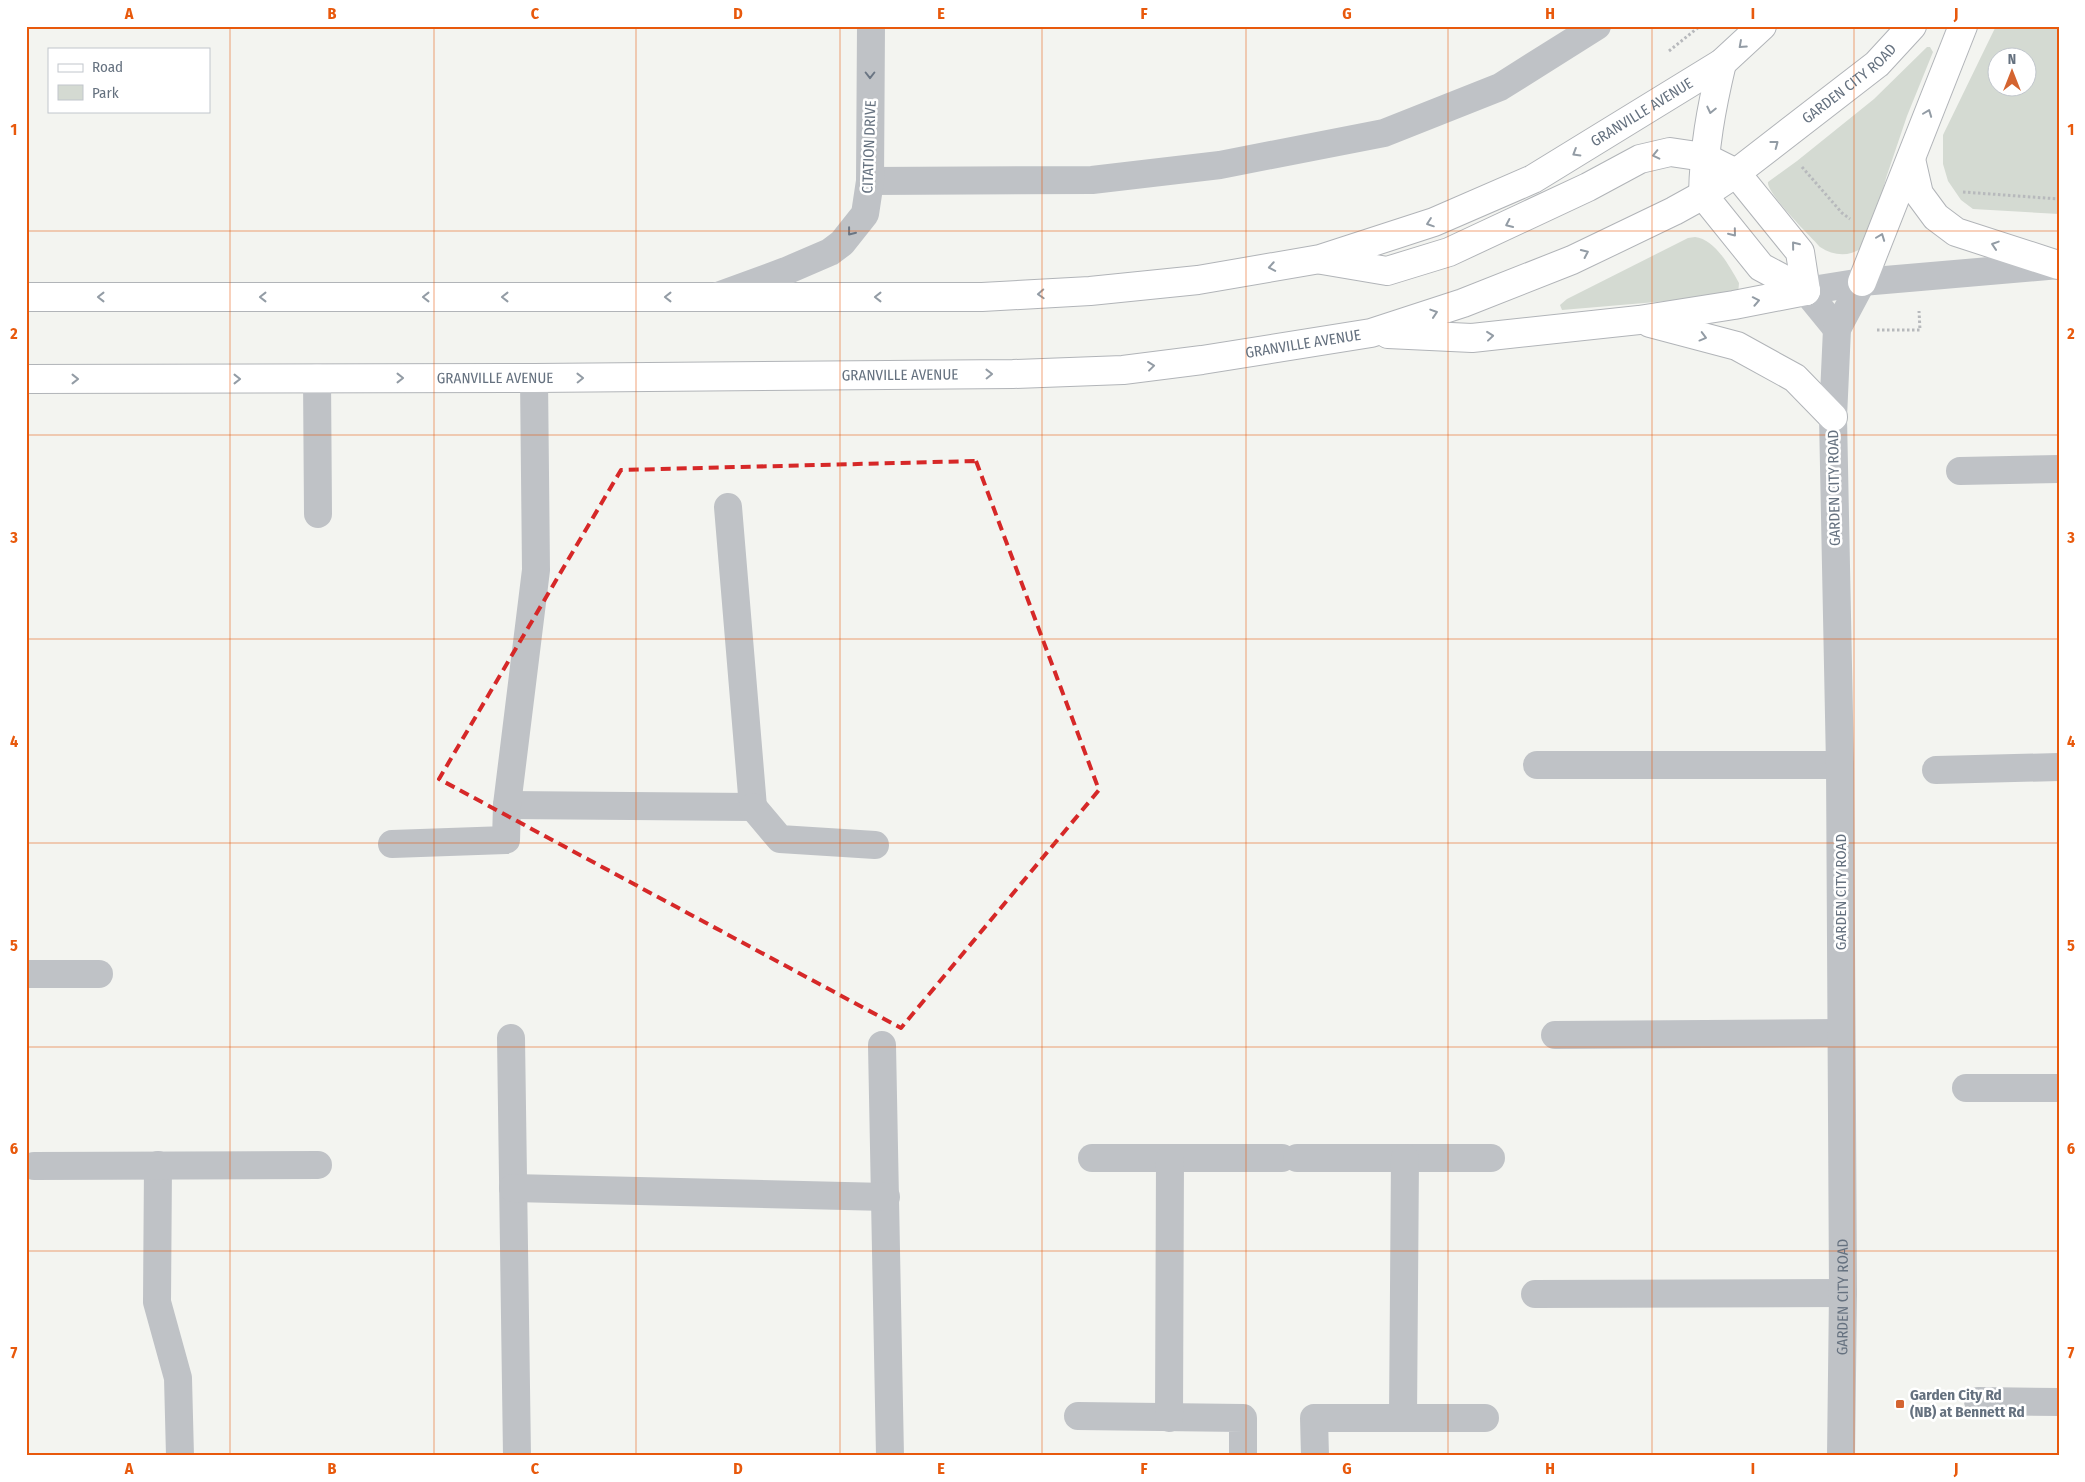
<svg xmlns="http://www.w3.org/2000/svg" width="2085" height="1482" viewBox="0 0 2085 1482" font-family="'Fira Sans Condensed',sans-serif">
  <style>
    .green { fill: #d4dad2; fill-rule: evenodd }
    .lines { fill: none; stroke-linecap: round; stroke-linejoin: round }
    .major-casing { stroke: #b1b4b8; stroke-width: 30 }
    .path { stroke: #b7b9bc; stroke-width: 3; stroke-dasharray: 2.5 2.5; stroke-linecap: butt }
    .minor { stroke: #bfc2c6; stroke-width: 28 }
    .major { stroke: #fff; stroke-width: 28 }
    .oneway { stroke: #939ca5 }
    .oneway2 { stroke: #6a7583 }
    .marked { fill: none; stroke: #d62828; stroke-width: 4; stroke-dasharray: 10 6; stroke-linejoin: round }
    .grid { fill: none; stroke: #e8590c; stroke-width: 1; stroke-opacity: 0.55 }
    .poi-dot { fill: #d46430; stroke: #fff; stroke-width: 2 }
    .labels { text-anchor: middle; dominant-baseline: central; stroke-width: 5; stroke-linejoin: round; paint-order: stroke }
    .street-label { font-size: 15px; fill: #65717f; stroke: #fff }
    .poi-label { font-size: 15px; font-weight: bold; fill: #65717f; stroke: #fff; text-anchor: start }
    .neatline { fill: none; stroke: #e8590c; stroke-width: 2 }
    .grid-label { font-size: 16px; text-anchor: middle; font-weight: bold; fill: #e8590c }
  </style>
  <rect width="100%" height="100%" fill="#f3f4f0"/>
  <g class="green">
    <path d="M 1996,26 L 2059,26 L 2059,214 L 1973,209 L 1961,200 L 1948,181 L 1943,164 L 1943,135 ZM 1998,58 L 2028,58 L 2028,88 L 1998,88 Z"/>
    <path d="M 1927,47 L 1930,47 L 1933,52 L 1907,116 L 1886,178 L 1875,221 L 1862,248 C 1848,257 1834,256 1820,247 C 1810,236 1766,193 1768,182 L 1797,161 L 1874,99 Z"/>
    <path d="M 1695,237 C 1715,239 1730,267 1739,283 L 1738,295 L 1562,310 L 1560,305 L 1567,299 L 1688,238 Z"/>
  </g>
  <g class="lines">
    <defs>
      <g id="major">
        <path d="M 1722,63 C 1711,109 1704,148 1703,195 L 1761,267 L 1806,291"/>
        <polyline points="1911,159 1919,194 1936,217 1956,232 2058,265"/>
        <polyline points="1322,260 1387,271 1449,252 1588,187 1640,159 1670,152 1704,157 1736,173 1800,252 1806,291"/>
        <polyline points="1862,282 1963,26"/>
        <path id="s2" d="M 26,297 L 982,297 L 1090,291 L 1198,280 L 1320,259 L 1434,222 L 1533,179 L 1722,63 L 1762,26"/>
        <polyline points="1650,323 1737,346 1795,378 1833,417"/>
        <polyline points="1388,334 1472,338 1639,320 1734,305 1806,291"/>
        <path id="s3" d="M 26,379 L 534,378 L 1013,374 L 1123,370 L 1202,360 L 1371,333 L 1463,303 L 1572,260 L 1674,211 L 1703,195 L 1736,173 L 1877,64 L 1912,26"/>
      </g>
    </defs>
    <use href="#major" class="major-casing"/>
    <g class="path">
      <polyline points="1669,51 1700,26"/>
      <polyline points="1802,167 1842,213 1850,219"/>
      <polyline points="1963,192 2059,199"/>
      <polyline points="1877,330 1920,330 1919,311"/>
    </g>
    <g class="minor">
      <polyline points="870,181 1092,180 1220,165 1384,133 1500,87 1597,26"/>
      <polyline points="718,296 786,271 830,252 842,243 865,214 870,181 871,26"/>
      <polyline points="1837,329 1806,291 1862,282 2059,265"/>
      <polyline points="317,378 318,514"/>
      <polyline points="1960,471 2059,469"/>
      <polyline points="1537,765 1840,765"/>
      <polyline points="1936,770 2059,767"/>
      <polyline points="507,805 753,807 728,507"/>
      <polyline points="753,807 780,839 875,845"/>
      <polyline points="392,844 506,840 507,805 536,570 534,378"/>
      <polyline points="26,974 99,974"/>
      <polyline points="1555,1035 1841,1033"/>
      <polyline points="511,1038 517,1456"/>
      <polyline points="882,1045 890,1456"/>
      <polyline points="1966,1088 2059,1088"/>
      <polyline points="1092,1158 1282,1158"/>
      <polyline points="1297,1158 1491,1158"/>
      <polyline points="158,1165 157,1302 178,1378 180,1456"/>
      <polyline points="34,1166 318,1165"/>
      <polyline points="513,1188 886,1197"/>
      <polyline points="1535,1294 1843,1293"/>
      <polyline points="1978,1401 2059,1402"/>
      <polyline points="1078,1416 1243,1418 1243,1456"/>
      <polyline points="1169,1418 1170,1159"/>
      <polyline points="1403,1418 1405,1158"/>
      <polyline points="1315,1456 1314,1418 1485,1418"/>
      <path id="s1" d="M 1841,1456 L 1843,1293 L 1840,765 L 1833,417 L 1837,329 L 1862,282"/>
    </g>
    <use href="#major" class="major"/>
  </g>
  <defs><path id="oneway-chevron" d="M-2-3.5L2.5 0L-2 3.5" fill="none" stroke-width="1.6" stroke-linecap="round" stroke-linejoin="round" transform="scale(1.25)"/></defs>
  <g class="oneway">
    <use href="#oneway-chevron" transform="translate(1742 45) rotate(138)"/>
    <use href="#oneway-chevron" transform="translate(1711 110) rotate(103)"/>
    <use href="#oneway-chevron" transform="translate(1928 113) rotate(-69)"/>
    <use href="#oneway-chevron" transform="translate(1775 144) rotate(-37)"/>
    <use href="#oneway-chevron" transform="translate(1576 153) rotate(149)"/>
    <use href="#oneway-chevron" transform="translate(1656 155) rotate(167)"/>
    <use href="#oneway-chevron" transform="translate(1430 223) rotate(161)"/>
    <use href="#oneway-chevron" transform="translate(1509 224) rotate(155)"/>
    <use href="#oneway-chevron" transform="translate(1733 233) rotate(51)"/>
    <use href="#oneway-chevron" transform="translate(1881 237) rotate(-69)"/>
    <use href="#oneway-chevron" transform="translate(1795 245) rotate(-129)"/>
    <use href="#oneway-chevron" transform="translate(1995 245) rotate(-162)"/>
    <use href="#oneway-chevron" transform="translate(1585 253) rotate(-25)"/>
    <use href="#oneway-chevron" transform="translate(1272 267) rotate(170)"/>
    <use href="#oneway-chevron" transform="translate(1041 294) rotate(177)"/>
    <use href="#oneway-chevron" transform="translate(101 297) rotate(180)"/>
    <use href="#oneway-chevron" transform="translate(263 297) rotate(180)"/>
    <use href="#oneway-chevron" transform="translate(426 297) rotate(180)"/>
    <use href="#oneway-chevron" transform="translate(505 297) rotate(180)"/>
    <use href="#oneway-chevron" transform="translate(668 297) rotate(180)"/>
    <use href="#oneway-chevron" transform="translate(878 297) rotate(-180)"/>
    <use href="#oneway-chevron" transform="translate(1756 301) rotate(-11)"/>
    <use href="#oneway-chevron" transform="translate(1434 313) rotate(-18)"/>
    <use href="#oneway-chevron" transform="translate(1490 336) rotate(-6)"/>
    <use href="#oneway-chevron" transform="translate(1703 337) rotate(15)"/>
    <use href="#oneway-chevron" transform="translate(1151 366) rotate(-7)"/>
    <use href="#oneway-chevron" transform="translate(989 374) rotate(-1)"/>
    <use href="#oneway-chevron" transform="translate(400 378)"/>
    <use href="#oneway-chevron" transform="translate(580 378) rotate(-1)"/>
    <use href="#oneway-chevron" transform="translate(75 379)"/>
    <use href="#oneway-chevron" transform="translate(237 379)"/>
  </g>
  <g class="oneway2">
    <use href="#oneway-chevron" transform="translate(870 75) rotate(90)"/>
    <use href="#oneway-chevron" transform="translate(851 232) rotate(128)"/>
  </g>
  <path class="marked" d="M 976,461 L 1099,790 L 901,1028 L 439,779 L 621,470 Z"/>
  <path class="grid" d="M 230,26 L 230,1456M 434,26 L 434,1456M 636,26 L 636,1456M 840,26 L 840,1456M 1042,26 L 1042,1456M 1246,26 L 1246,1456M 1448,26 L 1448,1456M 1652,26 L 1652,1456M 1854,26 L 1854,1456M 26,231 L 2059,231M 26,435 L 2059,435M 26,639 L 2059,639M 26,843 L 2059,843M 26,1047 L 2059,1047M 26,1251 L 2059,1251"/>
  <rect class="poi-dot" x="1895" y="1399" width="10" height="10" rx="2.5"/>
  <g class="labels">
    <g class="street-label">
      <text stroke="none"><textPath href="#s3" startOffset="1892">GARDEN CITY ROAD</textPath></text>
      <text stroke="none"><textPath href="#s2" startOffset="1652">GRANVILLE AVENUE</textPath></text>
      <text transform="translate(869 147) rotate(-88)">CITATION DRIVE</text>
      <text stroke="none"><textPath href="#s3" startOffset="1279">GRANVILLE AVENUE</textPath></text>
      <text stroke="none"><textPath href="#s3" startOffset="874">GRANVILLE AVENUE</textPath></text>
      <text stroke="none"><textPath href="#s3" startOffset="469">GRANVILLE AVENUE</textPath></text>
      <text transform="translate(1834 488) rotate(-91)">GARDEN CITY ROAD</text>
      <text transform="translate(1841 892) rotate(-90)">GARDEN CITY ROAD</text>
      <text stroke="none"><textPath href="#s1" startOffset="159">GARDEN CITY ROAD</textPath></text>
    </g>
    <g class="poi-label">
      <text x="1910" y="1395">Garden City Rd<tspan x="1910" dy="17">(NB) at Bennett Rd</tspan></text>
    </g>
  </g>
  <rect width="2085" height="1482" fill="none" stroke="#ffffff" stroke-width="55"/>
  <rect x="48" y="48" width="162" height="65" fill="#ffffff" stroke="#c1c6cc"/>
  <rect x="58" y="64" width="25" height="8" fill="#ffffff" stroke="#c1c6cc"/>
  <text x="92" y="72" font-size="15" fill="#65717f">Road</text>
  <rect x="58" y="85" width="25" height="15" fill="#d4dad2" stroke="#c1c6cc"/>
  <text x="92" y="98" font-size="15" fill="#65717f">Park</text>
  <g transform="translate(2012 72)"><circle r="24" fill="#ffffff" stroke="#c1c6cc"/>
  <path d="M0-4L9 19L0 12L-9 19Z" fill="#d46430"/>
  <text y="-8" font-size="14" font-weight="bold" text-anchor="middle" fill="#65717f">N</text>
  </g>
  <rect x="28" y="28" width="2030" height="1426" class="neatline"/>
  <g class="grid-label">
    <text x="129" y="19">A</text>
    <text x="332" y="19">B</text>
    <text x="535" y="19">C</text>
    <text x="738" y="19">D</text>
    <text x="941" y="19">E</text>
    <text x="1144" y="19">F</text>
    <text x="1347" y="19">G</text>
    <text x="1550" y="19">H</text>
    <text x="1753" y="19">I</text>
    <text x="1956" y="19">J</text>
    <text x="14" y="135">1</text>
    <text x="2071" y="135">1</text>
    <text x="14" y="339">2</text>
    <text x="2071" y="339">2</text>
    <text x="14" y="543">3</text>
    <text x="2071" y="543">3</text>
    <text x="14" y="747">4</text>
    <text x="2071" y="747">4</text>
    <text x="14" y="951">5</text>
    <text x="2071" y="951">5</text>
    <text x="14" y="1154">6</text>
    <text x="2071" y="1154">6</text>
    <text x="14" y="1358">7</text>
    <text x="2071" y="1358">7</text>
    <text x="129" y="1474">A</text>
    <text x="332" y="1474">B</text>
    <text x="535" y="1474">C</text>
    <text x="738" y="1474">D</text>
    <text x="941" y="1474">E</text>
    <text x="1144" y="1474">F</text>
    <text x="1347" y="1474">G</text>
    <text x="1550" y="1474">H</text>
    <text x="1753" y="1474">I</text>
    <text x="1956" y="1474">J</text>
  </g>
</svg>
